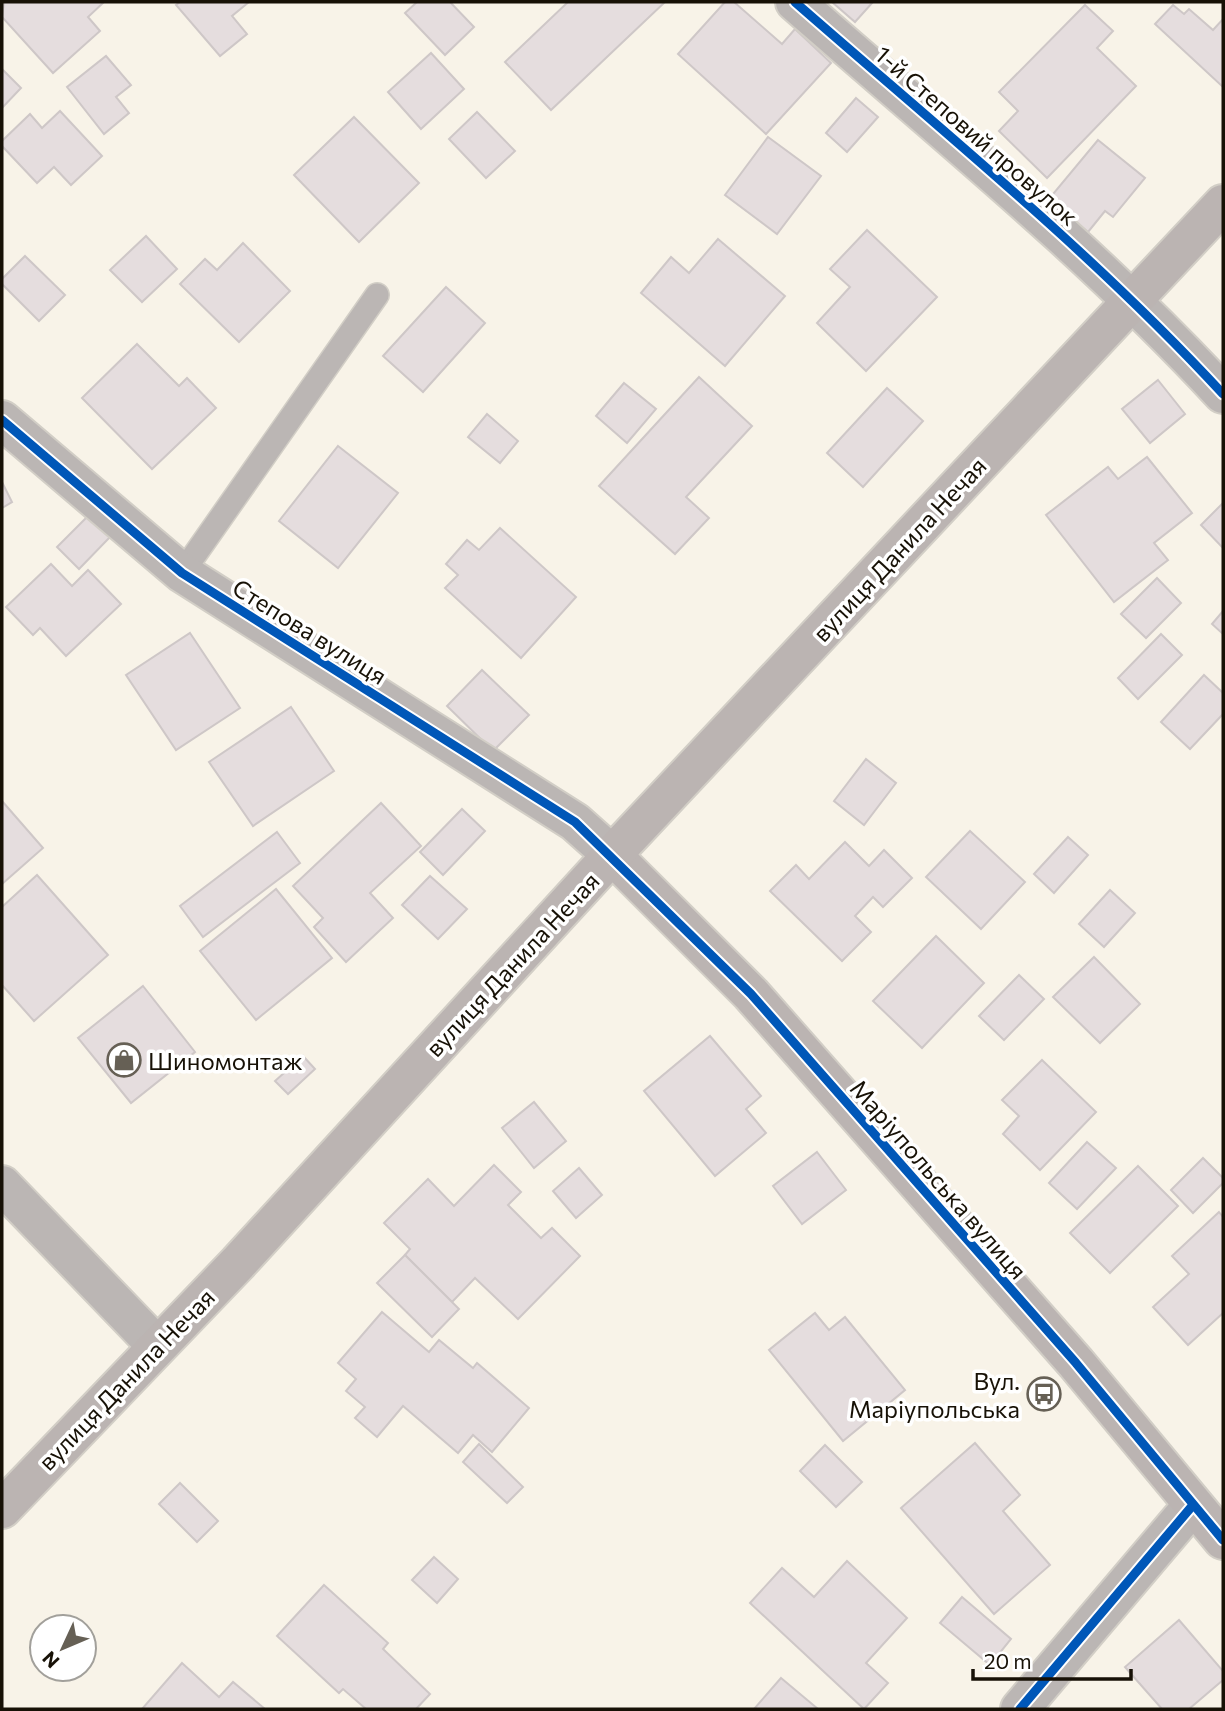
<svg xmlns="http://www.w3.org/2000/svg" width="1225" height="1711" viewBox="0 0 1225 1711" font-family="Commissioner,sans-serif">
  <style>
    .building { fill: #e5ddde; stroke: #cec7c7; stroke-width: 2 }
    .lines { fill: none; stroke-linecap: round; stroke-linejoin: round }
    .service-casing { stroke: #d2cec6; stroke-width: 26 }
    .minor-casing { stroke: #d2cec6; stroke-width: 42 }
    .secondary-casing { stroke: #d2cec6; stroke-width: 42 }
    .service { stroke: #bbb6b4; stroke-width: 23 }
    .minor { stroke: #bbb6b4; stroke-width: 38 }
    .secondary { stroke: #bbb4b2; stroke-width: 38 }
    .cycleway-casing { stroke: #fff; stroke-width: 13 }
    .cycleway { stroke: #0057b8; stroke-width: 9 }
    .labels { text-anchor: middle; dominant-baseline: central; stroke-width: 7; stroke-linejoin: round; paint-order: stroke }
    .street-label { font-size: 24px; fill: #171106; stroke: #fff }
    .poi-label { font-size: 24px; fill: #171106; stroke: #fff; text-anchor: start }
  </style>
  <rect width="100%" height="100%" fill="#f8f3e8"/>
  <g class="building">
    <polygon points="4,2 104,2 88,17 100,31 53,73 2,17"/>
    <polygon points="180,2 249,2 232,16 247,34 220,56 176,5"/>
    <polygon points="417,2 450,2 474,27 445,55 405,13"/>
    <polygon points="568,2 665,2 551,110 505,62"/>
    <polygon points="725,2 734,2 782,44 795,29 831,63 766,134 678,54"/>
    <polygon points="832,2 873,2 855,22"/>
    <polygon points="1085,5 1113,31 1097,48 1136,86 1047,178 999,131 1018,111 999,92"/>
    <polygon points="1173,5 1184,14 1189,9 1213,30 1223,19 1223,87 1155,24"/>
    <polygon points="431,53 464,89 421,129 388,92"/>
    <polygon points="106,56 131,85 116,97 129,113 104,134 67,87"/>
    <polygon points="2,69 21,88 2,108"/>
    <polygon points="856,98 878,117 847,152 826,133"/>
    <polygon points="60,111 102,156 71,185 54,167 37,183 2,146 2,141 30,114 42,128"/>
    <polygon points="477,112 515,151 486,178 449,139"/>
    <polygon points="354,117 419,183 359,242 294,175"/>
    <polygon points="768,137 821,176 777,234 725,195"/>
    <polygon points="1098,140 1145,178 1113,217 1105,211 1088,232 1048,200"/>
    <polygon points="867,230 937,297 866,371 817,323 850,287 830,269"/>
    <polygon points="146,236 177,269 142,302 110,270"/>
    <polygon points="718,239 785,296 725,366 641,293 671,257 689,273"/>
    <polygon points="243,243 290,291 239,342 180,284 205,259 217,270"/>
    <polygon points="25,256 65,295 39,321 2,284 2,279"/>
    <polygon points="446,287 485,323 423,392 383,356"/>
    <polygon points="137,344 179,386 187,378 216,408 152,469 82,398"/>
    <polygon points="699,377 752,426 686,497 709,518 675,554 599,486"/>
    <polygon points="1158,380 1185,414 1150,443 1122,409"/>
    <polygon points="624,383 656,409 627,443 596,416"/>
    <polygon points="887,388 923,421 863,487 827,453"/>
    <polygon points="487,414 518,441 500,463 468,437"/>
    <polygon points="338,446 398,493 338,568 279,521"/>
    <polygon points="1147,457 1192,513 1154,543 1168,560 1114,602 1046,515 1108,467 1118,479"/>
    <polygon points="2,482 12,502 2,508"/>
    <polygon points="1223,503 1223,548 1201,525"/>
    <polygon points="90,514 111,536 79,569 57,547"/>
    <polygon points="500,528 576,597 521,658 445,588 458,575 446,564 467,540 479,550"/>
    <polygon points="51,564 72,586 88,570 121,604 66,656 40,628 33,635 6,607"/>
    <polygon points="1157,578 1181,603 1146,638 1121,614"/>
    <polygon points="1223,611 1223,634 1212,624"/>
    <polygon points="190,633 240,708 176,750 126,675"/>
    <polygon points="1161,634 1182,655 1138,699 1118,678"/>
    <polygon points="482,670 529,715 493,751 447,706"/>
    <polygon points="1204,675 1223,693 1223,714 1190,749 1161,722"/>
    <polygon points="291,707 334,771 253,826 209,762"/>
    <polygon points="866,759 896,783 864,825 834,801"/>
    <polygon points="2,801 43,848 2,884"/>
    <polygon points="381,803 421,846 370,893 393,918 346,962 314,927 323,918 293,886"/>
    <polygon points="462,809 485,831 443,875 420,852"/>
    <polygon points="970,831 1025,882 981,929 926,877"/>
    <polygon points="277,832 300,863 203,937 180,906"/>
    <polygon points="1068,837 1088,855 1054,893 1034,874"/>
    <polygon points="845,842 869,866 884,850 912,878 883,907 873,897 855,916 871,932 842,961 770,891 796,865 809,879"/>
    <polygon points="37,875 108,955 34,1021 2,985 2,907"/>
    <polygon points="430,876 467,909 438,939 402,905"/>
    <polygon points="276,889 332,958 256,1020 200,951"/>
    <polygon points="1110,890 1135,913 1104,947 1079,924"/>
    <polygon points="936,936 984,983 922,1048 873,1001"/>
    <polygon points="1094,957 1140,1004 1100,1043 1053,997"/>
    <polygon points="1019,975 1044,999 1004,1040 979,1016"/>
    <polygon points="143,986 195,1052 131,1103 78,1038"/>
    <polygon points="710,1036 761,1096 746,1109 766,1133 715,1176 644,1091"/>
    <polygon points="303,1056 315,1069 288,1094 275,1081"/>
    <polygon points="1042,1060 1096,1112 1040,1170 1003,1134 1019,1116 1002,1100"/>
    <polygon points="534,1102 566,1141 534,1168 502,1128"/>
    <polygon points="1087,1142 1116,1168 1077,1209 1049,1183"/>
    <polygon points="817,1152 846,1190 802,1224 773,1186"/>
    <polygon points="1203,1158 1223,1178 1223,1183 1193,1213 1171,1190"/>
    <polygon points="494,1165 521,1192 508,1205 541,1238 552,1228 580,1256 518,1319 475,1278 452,1302 405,1255 410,1249 384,1223 428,1179 454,1206"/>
    <polygon points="1138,1166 1178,1206 1110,1273 1070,1233"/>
    <polygon points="579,1168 602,1195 576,1218 553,1191"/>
    <polygon points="1219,1212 1223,1217 1223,1313 1188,1345 1153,1307 1189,1274 1172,1256"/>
    <polygon points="405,1255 459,1309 432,1337 377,1283"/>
    <polygon points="382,1312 429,1352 439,1340 473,1368 477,1363 529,1408 492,1452 473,1435 458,1453 403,1406 377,1437 355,1418 365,1407 346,1391 356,1379 338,1363"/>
    <polygon points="815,1313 829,1330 845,1317 905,1390 843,1441 769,1350"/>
    <polygon points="975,1443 1020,1495 1003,1511 1050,1565 994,1614 901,1508"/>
    <polygon points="479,1444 523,1487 507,1503 463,1462"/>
    <polygon points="825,1445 862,1482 836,1507 800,1471"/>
    <polygon points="180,1483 218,1521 197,1542 159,1504"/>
    <polygon points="434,1557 458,1579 437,1603 412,1580"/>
    <polygon points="847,1561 907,1618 866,1663 888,1683 864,1709 750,1603 782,1568 814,1597"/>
    <polygon points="324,1585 388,1643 383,1649 430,1694 416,1709 366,1709 343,1689 339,1693 277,1636"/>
    <polygon points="962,1597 1011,1639 990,1665 940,1623"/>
    <polygon points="1179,1620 1223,1671 1223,1680 1189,1709 1162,1709 1125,1667"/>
    <polygon points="182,1663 219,1697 233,1682 265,1709 142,1709"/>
    <polygon points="781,1678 818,1709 754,1709"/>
  </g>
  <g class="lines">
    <defs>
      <polyline id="service" points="182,573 377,295"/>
      <g id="minor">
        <path d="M 795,2 C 940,129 1092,252 1223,394"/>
        <polyline points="2,420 182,573 575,822 612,855"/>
        <polyline points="2,1185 156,1345"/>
        <polyline points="1020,1709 1193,1505"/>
      </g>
      <g id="secondary">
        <polyline points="612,855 751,994 1076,1363 1223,1540"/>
        <polyline points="2,1509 238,1263 612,855 1223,204"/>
      </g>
    </defs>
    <use href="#service" class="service-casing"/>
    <use href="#minor" class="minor-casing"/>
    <use href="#secondary" class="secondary-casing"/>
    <use href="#service" class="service"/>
    <use href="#minor" class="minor"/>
    <use href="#secondary" class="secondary"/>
    <defs>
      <g id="cycleway">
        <path d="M 795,2 C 940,129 1092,252 1223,394"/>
        <polyline points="2,420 182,573 575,822 751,994 1076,1363 1223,1540"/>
        <polyline points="1020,1709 1193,1505"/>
      </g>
    </defs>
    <use href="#cycleway" class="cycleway-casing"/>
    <use href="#cycleway" class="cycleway"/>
  </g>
  <defs>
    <symbol id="shop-ring" viewBox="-11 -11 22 22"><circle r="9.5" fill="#fff" stroke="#666055" stroke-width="1.5"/><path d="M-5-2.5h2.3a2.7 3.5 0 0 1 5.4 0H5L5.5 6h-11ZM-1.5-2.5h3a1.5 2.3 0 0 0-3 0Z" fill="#666055"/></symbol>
    <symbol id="bus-ring" viewBox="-11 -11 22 22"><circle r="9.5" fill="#fff" stroke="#666055" stroke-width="1.5"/><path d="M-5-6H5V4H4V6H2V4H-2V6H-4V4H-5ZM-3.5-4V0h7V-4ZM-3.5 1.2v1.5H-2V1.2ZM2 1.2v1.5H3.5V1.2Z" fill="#666055"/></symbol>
  </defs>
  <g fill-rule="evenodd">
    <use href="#shop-ring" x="105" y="1041" width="38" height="38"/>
    <use href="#bus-ring" x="1025" y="1375" width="38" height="38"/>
  </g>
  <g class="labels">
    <g class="street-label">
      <text transform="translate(977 135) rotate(41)">1-й Степовий провулок</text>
      <text transform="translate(899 549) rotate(-47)">вулиця Данила Нечая</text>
      <text transform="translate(310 631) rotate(32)">Степова вулиця</text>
      <text transform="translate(512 964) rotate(-47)">вулиця Данила Нечая</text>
      <text transform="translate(939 1179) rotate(49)">Маріупольська вулиця</text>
      <text transform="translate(126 1379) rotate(-46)">вулиця Данила Нечая</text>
    </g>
    <g class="poi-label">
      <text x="148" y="1060">Шиномонтаж</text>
      <text x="1020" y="1380" text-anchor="end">Вул.<tspan x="1020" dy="28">Маріупольська</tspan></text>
    </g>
  </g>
  <rect width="1225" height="1711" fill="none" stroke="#171106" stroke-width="7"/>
  <g transform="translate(63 1648) rotate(226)"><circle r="33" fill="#ffffff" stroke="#a2a09b" stroke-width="2"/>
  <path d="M0-5L12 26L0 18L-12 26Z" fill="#666055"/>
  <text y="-10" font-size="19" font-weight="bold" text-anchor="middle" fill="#171106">N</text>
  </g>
  <path d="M973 1669v10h158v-10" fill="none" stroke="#171106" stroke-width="3.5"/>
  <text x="984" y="1669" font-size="21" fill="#171106" stroke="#ffffff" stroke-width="5" paint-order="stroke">20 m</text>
</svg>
